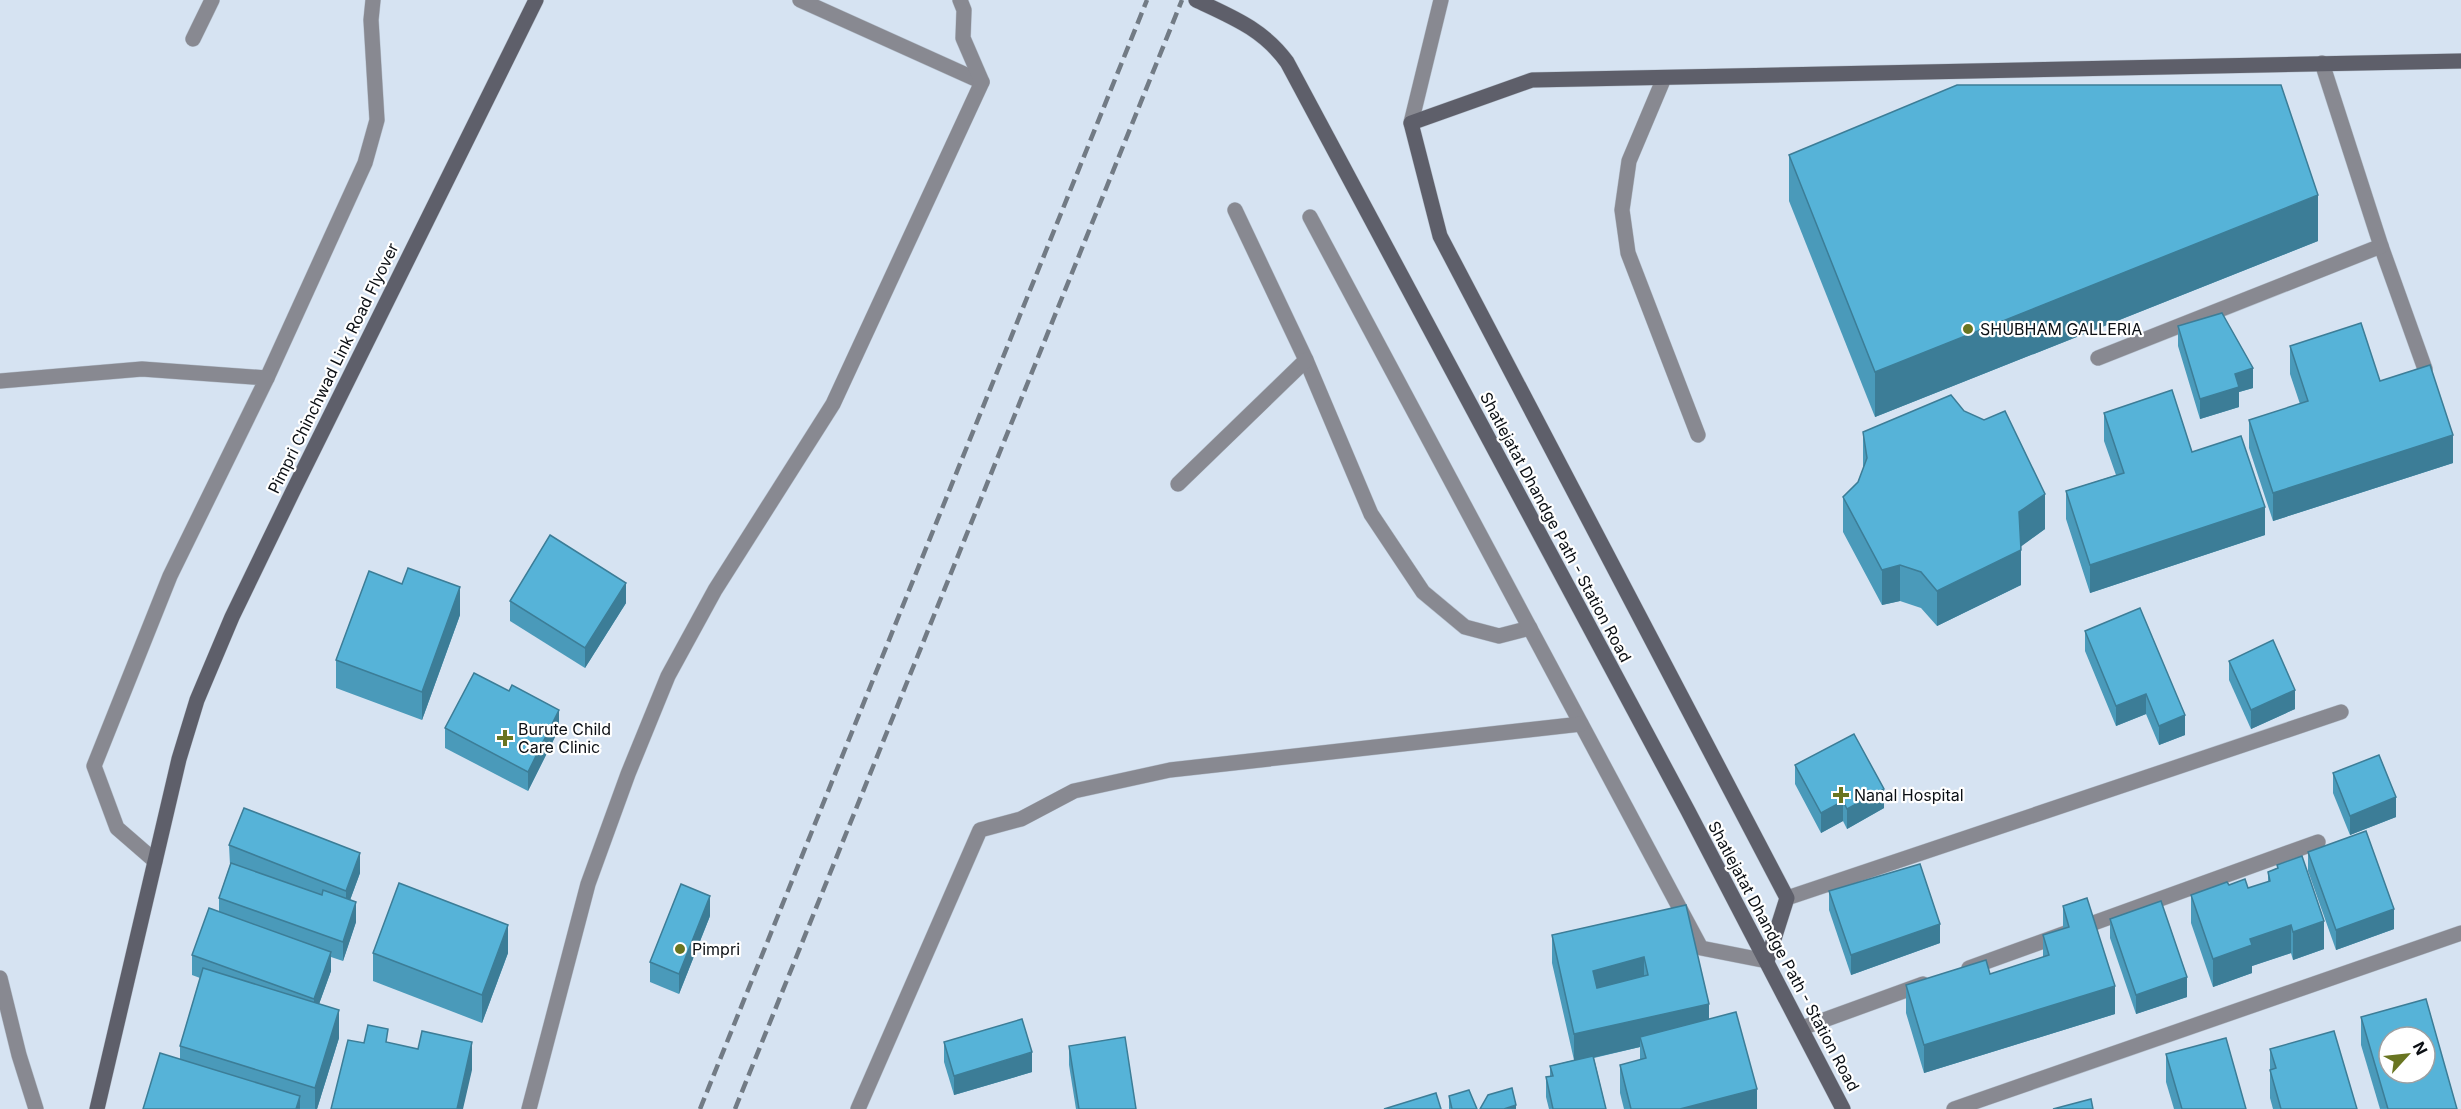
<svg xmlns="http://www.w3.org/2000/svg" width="2461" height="1109" viewBox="0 0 2461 1109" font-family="Inter,sans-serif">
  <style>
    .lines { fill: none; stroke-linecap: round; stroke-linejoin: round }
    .lane-casing { stroke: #b6c1ce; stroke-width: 16 }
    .street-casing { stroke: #b6c1ce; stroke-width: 16 }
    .secondary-casing { stroke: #b6c1ce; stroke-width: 16 }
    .lane { stroke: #888991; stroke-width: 15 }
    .street { stroke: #888991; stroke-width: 15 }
    .secondary { stroke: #5e5f6a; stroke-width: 15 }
    .rail { stroke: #727b85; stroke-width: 4.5; stroke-dasharray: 12 6; stroke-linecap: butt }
    .wall { fill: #4a9aba }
    .shaded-wall { fill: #3c7d97 }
    .building { fill: #56b3d8; stroke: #3c7d97; stroke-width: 1.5; fill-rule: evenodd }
    .poi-dot { fill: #697521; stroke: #fff; stroke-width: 2 }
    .labels { text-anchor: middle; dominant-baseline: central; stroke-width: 4.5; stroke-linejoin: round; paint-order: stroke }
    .poi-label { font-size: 16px; fill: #0b0f14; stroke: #fff; text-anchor: start }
    .street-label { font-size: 16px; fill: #0b0f14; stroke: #fff }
  </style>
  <rect width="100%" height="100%" fill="#d6e3f2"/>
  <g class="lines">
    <defs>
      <g id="lane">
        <polyline points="1664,78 1629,161 1622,210 1628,253 1698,435"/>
        <polyline points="2381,246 2425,369"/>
        <polyline points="2098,358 2381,246 2322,63"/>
        <polyline points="267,378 365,163 377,120 371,20 373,0"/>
        <polyline points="1969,968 2318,842"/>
        <polyline points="1802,1028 1923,984"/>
      </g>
      <g id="street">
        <polyline points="800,0 982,82"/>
        <polyline points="193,39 212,0"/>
        <polyline points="1411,123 1441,0"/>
        <polyline points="1235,210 1306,360 1371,514 1423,592 1465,627 1499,636 1530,628"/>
        <polyline points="1310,217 1701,948 1767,961"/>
        <polyline points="0,381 142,369 267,378 170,576 94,766 117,828 155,861"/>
        <polyline points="1178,484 1306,360"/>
        <polyline points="1787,898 2341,712"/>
        <polyline points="0,978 19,1055 36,1109"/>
        <polyline points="529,1109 588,884 628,774 668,676 715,590 833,404 982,82 963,38 964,10 960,0"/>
        <polyline points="858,1109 980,830 1021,819 1074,791 1170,770 1581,724"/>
        <polyline points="1954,1109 2461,933"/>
      </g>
      <g id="secondary">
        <path d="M 1196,0 C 1232,17 1263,29 1287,62 L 1688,811 L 1843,1109"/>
        <polyline points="1767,961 1787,898 1440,236 1411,123 1532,80 2461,61"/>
        <polyline points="97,1109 179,759 197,700 232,617 293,491 536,0"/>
      </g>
    </defs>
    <use href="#lane" class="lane-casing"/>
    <use href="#street" class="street-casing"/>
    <use href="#secondary" class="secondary-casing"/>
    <use href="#lane" class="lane"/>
    <use href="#street" class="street"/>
    <use href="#secondary" class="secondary"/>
    <g class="rail">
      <polyline points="700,1109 1147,0"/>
      <polyline points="735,1109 1182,0"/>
    </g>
  </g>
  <g class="wall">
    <polygon points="1789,155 2318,241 1875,417 1789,201"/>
    <polygon points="2178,326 2253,388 2239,392 2239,407 2200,419 2178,346"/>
    <polygon points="2290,346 2380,381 2453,463 2273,521 2249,448 2249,420 2300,404 2290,374"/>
    <polygon points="2104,413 2192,452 2265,535 2090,593 2066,519 2066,491 2116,475 2104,441"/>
    <polygon points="1863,432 2045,529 2021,546 2021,585 1937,626 1921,608 1900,601 1882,605 1843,532 1843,497 1858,482 1863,469"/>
    <polygon points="402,584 460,615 422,720 336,688 336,660"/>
    <polygon points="510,601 626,603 585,668 510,621"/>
    <polygon points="2085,631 2185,735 2159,745 2146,714 2116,726 2085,651"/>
    <polygon points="2229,661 2295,709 2251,729 2229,680"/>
    <polygon points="509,691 559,729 528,791 445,748 445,728"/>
    <polygon points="1795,765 1884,808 1847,829 1843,821 1821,833 1795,784"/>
    <polygon points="2333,773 2396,817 2350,835 2333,793"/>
    <polygon points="229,845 360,873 350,900 356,922 343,961 331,957 331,971 319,1004 339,1038 317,1109 143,1109 180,1059 180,1046 200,978 192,975 192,955 219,912 219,898 230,865"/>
    <polygon points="2308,852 2394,929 2336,950 2308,871"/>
    <polygon points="2277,865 2324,949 2293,960 2291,953 2252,966 2252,973 2213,987 2191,923 2191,895 2229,885 2248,888 2268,882 2268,872 2277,868"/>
    <polygon points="1829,891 1940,943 1851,975 1829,910"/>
    <polygon points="1686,905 1709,1019 1757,1109 1624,1109 1620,1093 1620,1065 1640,1060 1640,1047 1594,1058 1606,1109 1549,1109 1546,1097 1546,1077 1550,1076 1550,1066 1574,1060 1552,963 1552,935"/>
    <polygon points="2063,906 2115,1014 1924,1073 1906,1013 1906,985 1990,974 2043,957 2043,935 2063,929"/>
    <polygon points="710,916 679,994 650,982 650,962"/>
    <polygon points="2110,919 2187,997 2136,1014 2110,938"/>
    <polygon points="373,953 508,953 482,1023 373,981"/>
    <polygon points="2361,1017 2457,1109 2380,1109 2361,1045"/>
    <polygon points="944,1042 1032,1072 954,1095 944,1062"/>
    <polygon points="1069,1046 1136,1109 1076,1109 1069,1065"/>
    <polygon points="2270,1049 2357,1109 2273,1109 2270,1098"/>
    <polygon points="2166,1054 2246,1109 2174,1109 2166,1082"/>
    <polygon points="1449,1096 1477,1109 1449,1109"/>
  </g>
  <g class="shaded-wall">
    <polygon points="2318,195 2318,241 1875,417 1875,372"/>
    <polygon points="2253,368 2253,388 2239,392 2239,407 2200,419 2200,399 2235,374"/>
    <polygon points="2453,435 2453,463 2273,521 2273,493"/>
    <polygon points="2045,494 2045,529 2019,548 2019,512"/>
    <polygon points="2265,507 2265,535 2090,593 2090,565"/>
    <polygon points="2021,550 2021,585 1937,626 1937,591"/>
    <polygon points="1900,565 1900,601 1882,605 1882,570"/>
    <polygon points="626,583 626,603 585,668 585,648"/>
    <polygon points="460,587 460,615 422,720 422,692"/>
    <polygon points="2295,690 2295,709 2251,729 2251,710"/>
    <polygon points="2146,694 2146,714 2116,726 2116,706"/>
    <polygon points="559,710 559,729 528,791 528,772"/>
    <polygon points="2185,715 2185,735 2159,745 2159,726"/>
    <polygon points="1884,789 1884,808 1847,829 1847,809"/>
    <polygon points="2396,797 2396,817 2350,835 2350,816"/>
    <polygon points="1843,801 1843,821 1821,833 1821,813"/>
    <polygon points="360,853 360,873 346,911 346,891"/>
    <polygon points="710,896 710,916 679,994 679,974"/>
    <polygon points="356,902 356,922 343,961 343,942"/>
    <polygon points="2394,909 2394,929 2336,950 2336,930"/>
    <polygon points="2324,921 2324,949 2293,960 2293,932"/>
    <polygon points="1940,924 1940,943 1851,975 1851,955"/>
    <polygon points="508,925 508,953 482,1023 482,995"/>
    <polygon points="2291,925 2291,953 2252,966 2252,973 2213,987 2213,959 2250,939"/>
    <polygon points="331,952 331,971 314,1018 314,999"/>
    <polygon points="1644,957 1644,986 1593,999 1593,971"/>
    <polygon points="2187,977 2187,997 2136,1014 2136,995"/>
    <polygon points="2115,986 2115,1014 1924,1073 1924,1045"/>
    <polygon points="1709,1004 1709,1032 1640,1037 1640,1047 1574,1062 1574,1034"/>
    <polygon points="339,1010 339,1038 317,1109 315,1109 315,1088"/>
    <polygon points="472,1042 472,1070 463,1109 457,1109"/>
    <polygon points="1032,1052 1032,1072 954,1095 954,1076"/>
    <polygon points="1757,1089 1757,1109 1680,1109"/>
    <polygon points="300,1096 300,1109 296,1109"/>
    <polygon points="1516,1105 1516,1109 1504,1109"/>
  </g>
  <g class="building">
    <polygon points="1957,85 2281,85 2318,195 1875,372 1789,155"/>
    <polygon points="2222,313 2253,368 2235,374 2239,387 2200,399 2178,326"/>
    <polygon points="2361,323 2380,381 2430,365 2453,435 2273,493 2249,420 2308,401 2290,346"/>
    <polygon points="2172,390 2192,452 2241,436 2265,507 2090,565 2066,491 2124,473 2104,413"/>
    <polygon points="1951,395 1964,411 1984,420 2005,411 2045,494 2019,512 2021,550 1937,591 1921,572 1900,565 1882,570 1843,497 1858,482 1867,458 1863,432"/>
    <polygon points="550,535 626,583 585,648 510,601"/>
    <polygon points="408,568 460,587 422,692 336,660 369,571 402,584"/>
    <polygon points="2140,608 2185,715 2159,726 2146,694 2116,706 2085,631"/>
    <polygon points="2273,640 2295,690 2251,710 2229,661"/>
    <polygon points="474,673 509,691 512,685 559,710 528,772 445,728"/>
    <polygon points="1854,734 1884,789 1847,809 1843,801 1821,813 1795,765"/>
    <polygon points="2379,755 2396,797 2350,816 2333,773"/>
    <polygon points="244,808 360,853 346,891 229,845"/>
    <polygon points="2366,831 2394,909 2336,930 2308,852"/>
    <polygon points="2302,856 2324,921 2293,932 2291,925 2250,939 2252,945 2213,959 2191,895 2227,882 2229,885 2245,879 2248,888 2270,881 2268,872 2278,868 2277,865"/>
    <polygon points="231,863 322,895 323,890 356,902 343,942 219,898"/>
    <polygon points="1920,864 1940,924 1851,955 1829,891"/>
    <polygon points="399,883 508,925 482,995 373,953"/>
    <polygon points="681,884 710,896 679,974 650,962"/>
    <polygon points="2087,898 2115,986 1924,1045 1906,985 1986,960 1990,974 2049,955 2043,935 2069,927 2063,906"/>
    <polygon points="2161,901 2187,977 2136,995 2110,919"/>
    <path d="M 1686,905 L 1709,1004 L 1574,1034 L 1552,935 ZM 1644,957 L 1648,975 L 1597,988 L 1593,971 Z"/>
    <polygon points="209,908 331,952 314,999 192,955"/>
    <polygon points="203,968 339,1010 315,1088 180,1046"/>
    <path d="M 2426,999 L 2457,1109 L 2388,1109 L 2361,1017 ZM 2389,1037 L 2425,1037 L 2425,1073 L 2389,1073 Z"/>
    <polygon points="1736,1012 1757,1089 1680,1109 1631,1109 1620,1065 1646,1058 1640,1037"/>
    <polygon points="1022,1019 1032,1052 954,1076 944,1042"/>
    <polygon points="368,1025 388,1029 386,1042 418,1049 422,1031 472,1042 457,1109 331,1109 348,1040 364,1043"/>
    <polygon points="2334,1031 2357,1109 2281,1109 2270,1070 2276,1068 2270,1049"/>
    <polygon points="1125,1037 1136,1109 1079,1109 1069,1046"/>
    <polygon points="2226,1038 2246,1109 2182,1109 2166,1054"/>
    <polygon points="160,1053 300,1096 296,1109 143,1109"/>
    <polygon points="1593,1056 1606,1109 1553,1109 1546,1077 1553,1076 1550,1066"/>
    <polygon points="1512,1088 1516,1105 1504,1109 1480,1109 1488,1095"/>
    <polygon points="1469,1090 1477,1109 1452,1109 1449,1096"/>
    <polygon points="1436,1093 1441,1109 1384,1109"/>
    <polygon points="2091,1099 2093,1109 2053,1109"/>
  </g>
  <g class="poi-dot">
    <circle cx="1968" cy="329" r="6"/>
    <path d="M502 729h6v6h6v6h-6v6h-6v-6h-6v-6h6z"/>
    <path d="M1838 786h6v6h6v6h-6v6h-6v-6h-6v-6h6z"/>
    <circle cx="680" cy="949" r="6"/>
  </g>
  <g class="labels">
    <g class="poi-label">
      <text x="1980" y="329">SHUBHAM GALLERIA</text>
      <text x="518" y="729">Burute Child<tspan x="518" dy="18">Care Clinic</tspan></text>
      <text x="1854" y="795">Nanal Hospital</text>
      <text x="692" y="949">Pimpri</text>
    </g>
    <g class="street-label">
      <text transform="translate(333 368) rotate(-64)">Pimpri Chinchwad Link Road Flyover</text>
      <text transform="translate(1556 527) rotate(62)">Shatlejatat Dhandge Path - Station Road</text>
      <text transform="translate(1784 956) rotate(62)">Shatlejatat Dhandge Path - Station Road</text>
    </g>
  </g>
  <g transform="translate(2407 1055) rotate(63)"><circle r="28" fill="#ffffff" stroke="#9d9fa1" stroke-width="1.5"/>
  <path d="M0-4.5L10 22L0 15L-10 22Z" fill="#697521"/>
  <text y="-9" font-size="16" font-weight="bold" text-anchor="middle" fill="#0b0f14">N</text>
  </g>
</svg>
